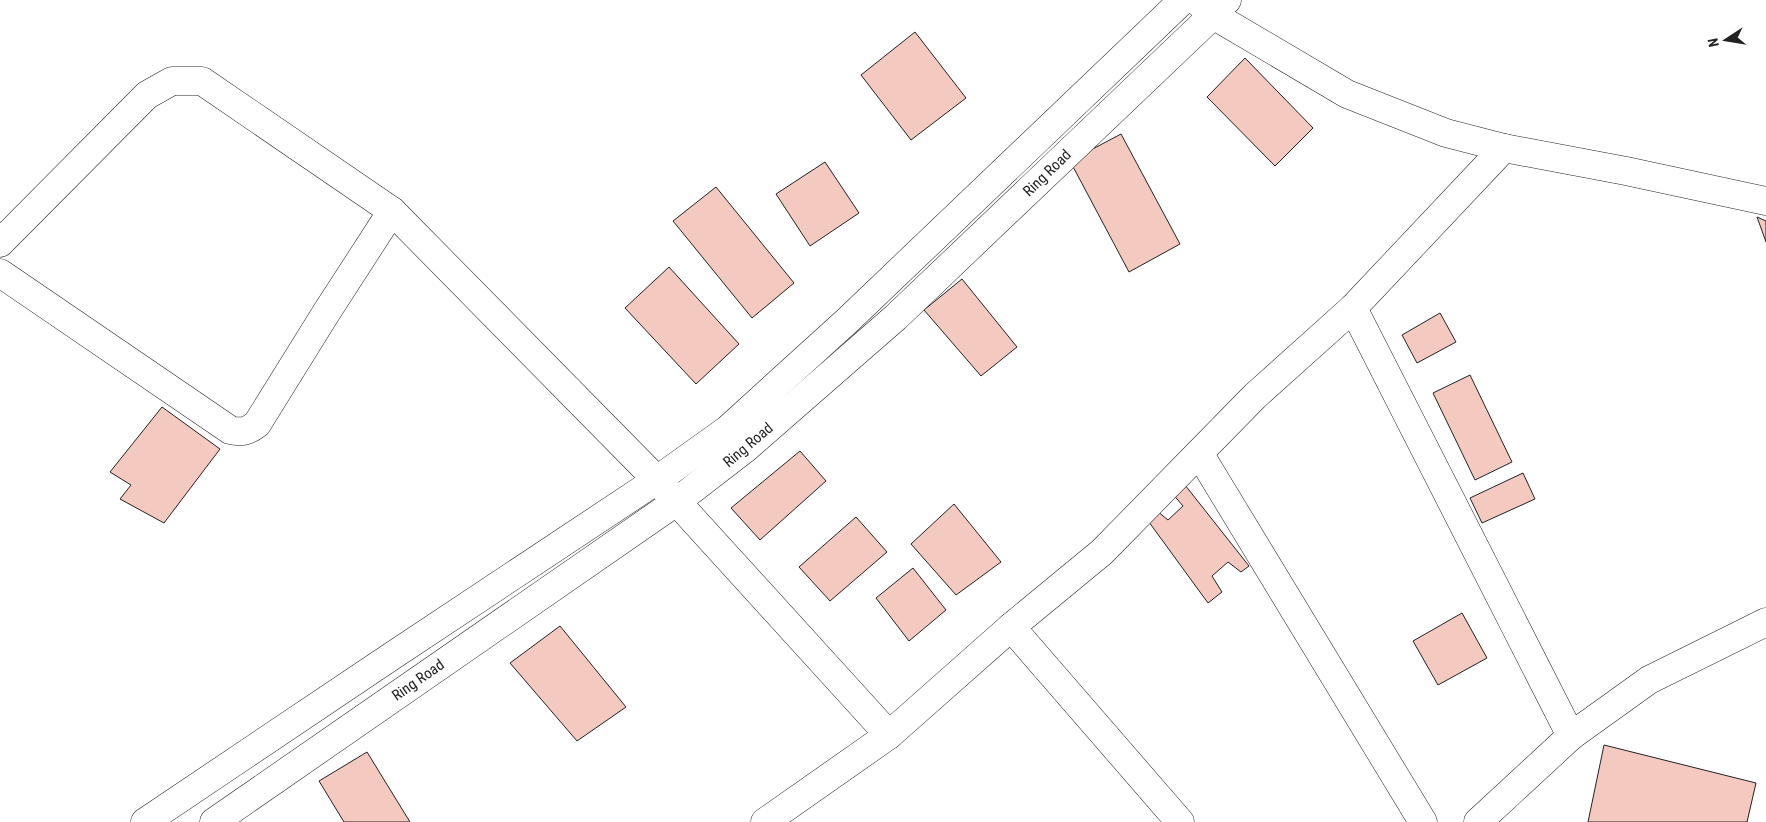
<svg xmlns="http://www.w3.org/2000/svg" width="1766" height="822" viewBox="0 0 1766 822" font-family="'Roboto Condensed',sans-serif">
  <style>
    .building { fill: #f3c9c0; stroke: #222 }
    .lines { fill: none; stroke-linecap: round; stroke-linejoin: round }
    .minor-casing { stroke: #222; stroke-width: 29 }
    .major-casing { stroke: #222; stroke-width: 29 }
    .minor { stroke: #fff; stroke-width: 28 }
    .major { stroke: #fff; stroke-width: 28 }
    .labels { text-anchor: middle; dominant-baseline: central; stroke-width: 4; stroke-linejoin: round; paint-order: stroke }
    .street-label { font-size: 15px; fill: #222; stroke: #fff }
  </style>
  <rect width="100%" height="100%" fill="#fff"/>
  <g class="building">
    <polygon points="915,32 966,98 911,140 861,75"/>
    <polygon points="1245,58 1313,128 1275,166 1207,97"/>
    <polygon points="1121,134 1180,244 1129,272 1070,161"/>
    <polygon points="825,162 859,213 810,246 776,194"/>
    <polygon points="716,187 794,283 752,318 673,221"/>
    <polygon points="1757,217 1766,221 1766,242"/>
    <polygon points="669,267 739,344 696,384 625,308"/>
    <polygon points="962,279 1017,347 981,376 924,310"/>
    <polygon points="1440,313 1456,342 1417,363 1402,335"/>
    <polygon points="1470,375 1512,462 1475,480 1433,393"/>
    <polygon points="162,407 220,449 164,523 120,499 131,485 110,472"/>
    <polygon points="800,451 826,481 760,540 731,508"/>
    <polygon points="1523,473 1535,499 1482,523 1470,498"/>
    <polygon points="1185,485 1249,566 1241,572 1228,562 1212,576 1222,592 1208,603 1146,518 1157,511 1168,520 1183,506 1171,492"/>
    <polygon points="954,504 1001,562 956,595 911,544"/>
    <polygon points="856,517 887,552 830,601 799,567"/>
    <polygon points="913,568 946,610 909,641 876,598"/>
    <polygon points="1462,613 1487,658 1438,685 1413,641"/>
    <polygon points="560,626 626,707 577,741 510,663"/>
    <polygon points="1604,745 1756,783 1747,822 1588,822"/>
    <polygon points="367,752 410,822 344,822 319,781"/>
  </g>
  <g class="lines">
    <defs>
      <g id="minor">
        <polyline points="1196,0 1213,15 1347,94 1446,133 1504,148 1626,171 1766,201"/>
        <polyline points="0,243 147,95 172,81 202,81 392,211 657,480 889,735"/>
        <path d="M 0,273 L 230,430 C 242,433 248,431 257,424 L 326,313 L 392,211"/>
        <polyline points="1353,308 1571,736"/>
        <polyline points="1199,453 1423,822"/>
        <polyline points="1011,627 1180,822"/>
        <polyline points="765,822 889,735 1011,627 1102,552 1255,396 1353,308 1504,148"/>
        <polyline points="1478,822 1571,736 1649,680 1766,622"/>
      </g>
      <g id="major">
        <polyline points="145,822 389,658 657,480 727,430 848,320 1183,0"/>
        <polyline points="214,822 676,502 746,448 896,317 1213,15 1227,0"/>
      </g>
    </defs>
    <use href="#minor" class="minor-casing"/>
    <use href="#major" class="major-casing"/>
    <use href="#minor" class="minor"/>
    <use href="#major" class="major"/>
  </g>
  <g class="labels">
    <g class="street-label">
      <text transform="translate(1047 173) rotate(-44)">Ring Road</text>
      <text transform="translate(748 445) rotate(-40)">Ring Road</text>
      <text transform="translate(418 680) rotate(-35)">Ring Road</text>
    </g>
  </g>
  <g transform="translate(1726 40) rotate(258)" stroke="#ffffff" stroke-width="4" paint-order="stroke">
  <path d="M0-4L9 19L0 12L-9 19Z" fill="#222222"/>
  <text y="-8" font-size="14" font-weight="bold" text-anchor="middle" fill="#222222">N</text>
  </g>
</svg>
